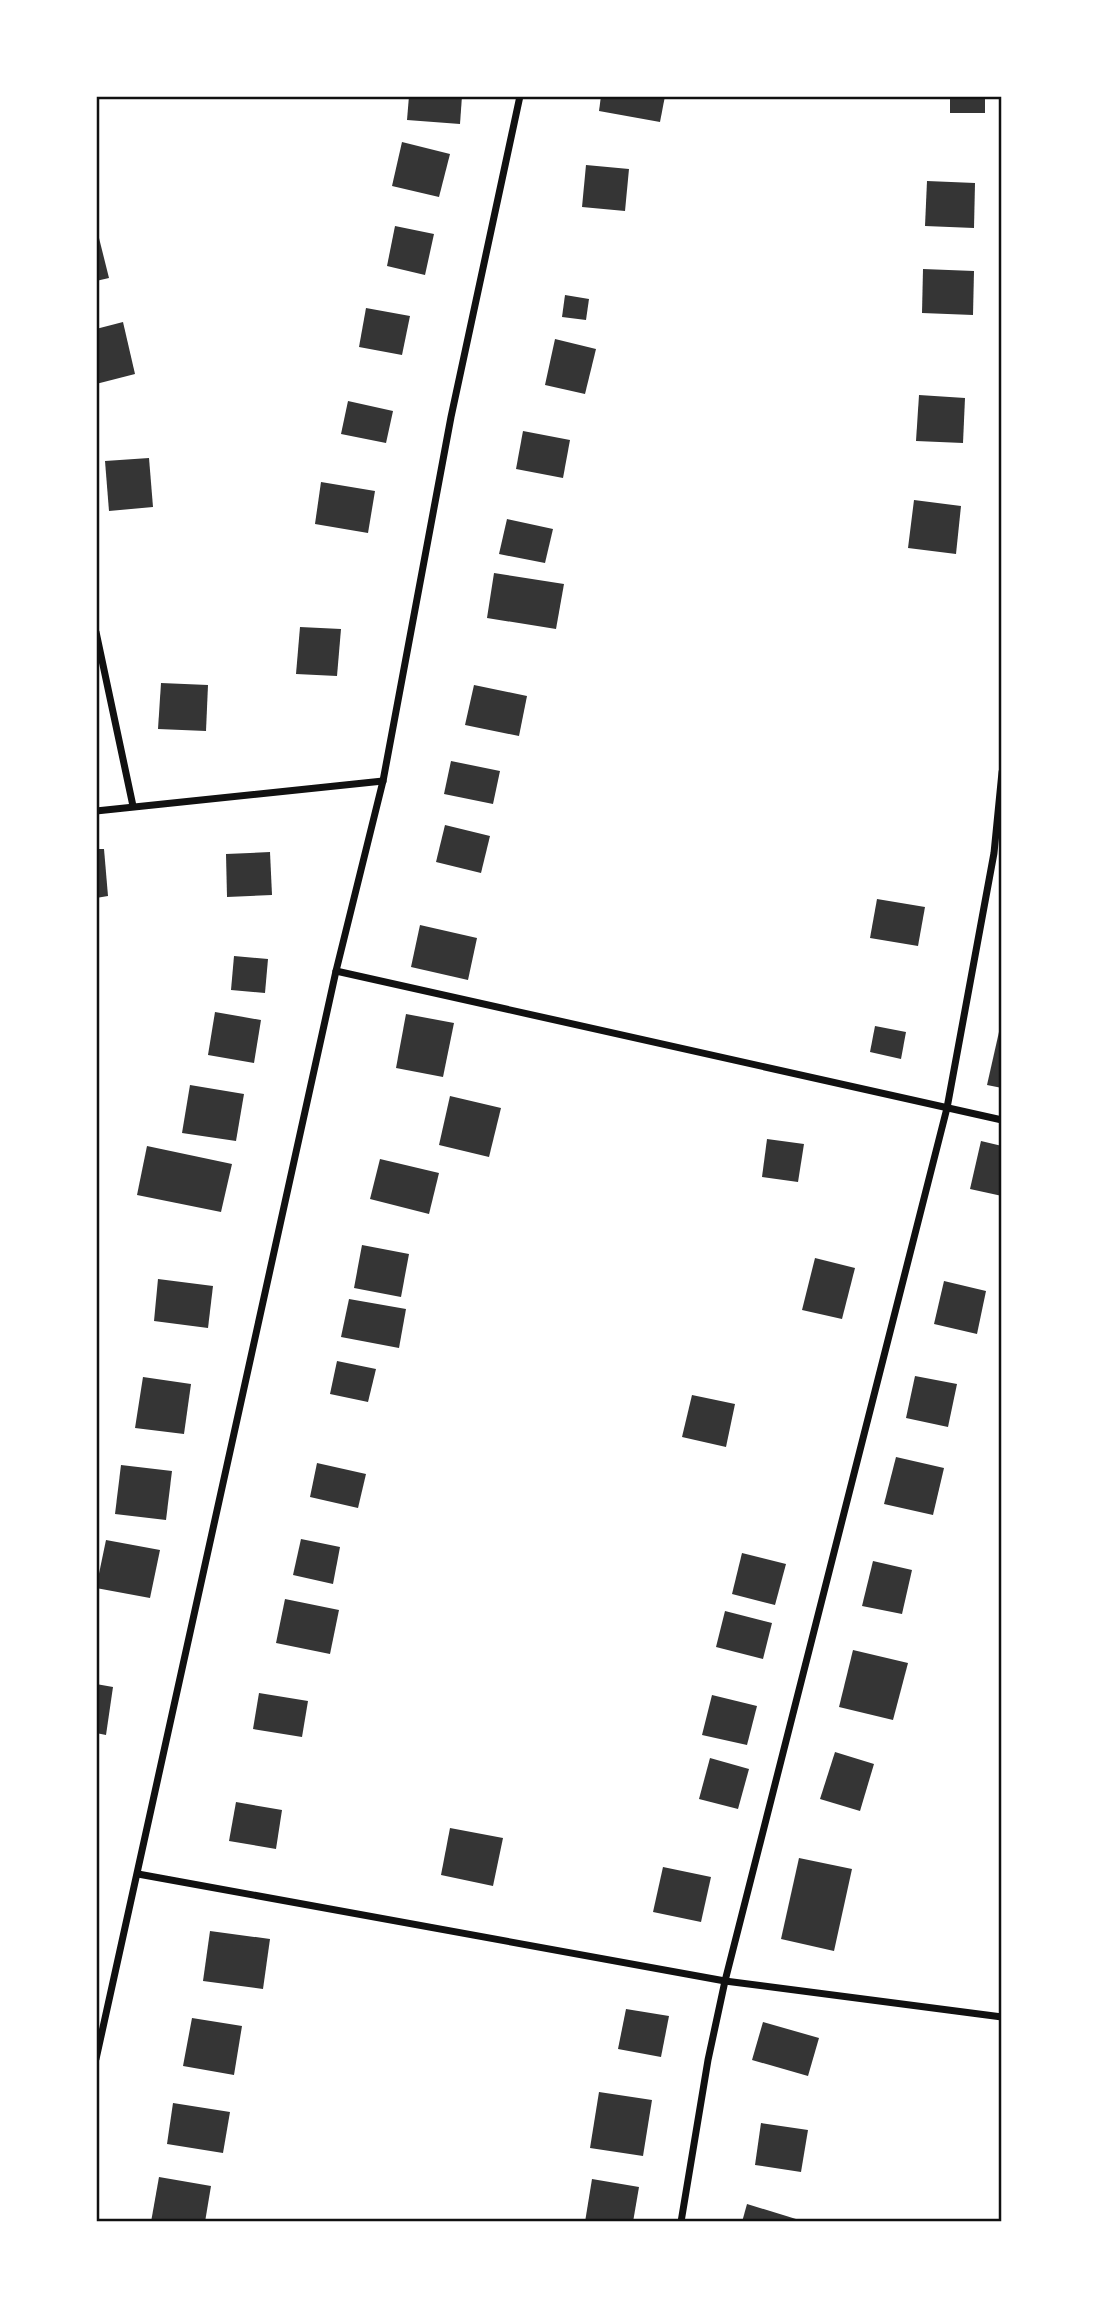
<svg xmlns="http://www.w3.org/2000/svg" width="1098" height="2318" viewBox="0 0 1098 2318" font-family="'DejaVu Sans',sans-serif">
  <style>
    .building { fill: #353535 }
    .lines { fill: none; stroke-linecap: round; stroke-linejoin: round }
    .minor { stroke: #111; stroke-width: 7 }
    .neatline { fill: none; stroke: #111; stroke-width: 2.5 }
  </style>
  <rect width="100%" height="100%" fill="#fff"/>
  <g class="building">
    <polygon points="409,96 462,96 460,124 407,120"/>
    <polygon points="601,96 665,96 660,122 599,111"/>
    <rect x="950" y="96" width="35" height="17"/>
    <polygon points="402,142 450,154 439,197 392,186"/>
    <polygon points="586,165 629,169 625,211 582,207"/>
    <polygon points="927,181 975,183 974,228 925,226"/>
    <polygon points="96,226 109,278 96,281"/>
    <polygon points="395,226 434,234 425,275 387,266"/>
    <polygon points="923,269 974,271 973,315 922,313"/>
    <polygon points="565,295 589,299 586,320 562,317"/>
    <polygon points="366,308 410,316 402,355 359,347"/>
    <polygon points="123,322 135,374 96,384 96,329"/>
    <polygon points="555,339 596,349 585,394 545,385"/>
    <polygon points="919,395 965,398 963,443 916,441"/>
    <polygon points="348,401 393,411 386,443 341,434"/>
    <polygon points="523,431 570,440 563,478 516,469"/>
    <polygon points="149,458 153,507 109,511 105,461"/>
    <polygon points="321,482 375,491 368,533 315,524"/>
    <polygon points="914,500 961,506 956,554 908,548"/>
    <polygon points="507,519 553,529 545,563 499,554"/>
    <polygon points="494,573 564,584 556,629 487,618"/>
    <polygon points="300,627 341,629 337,676 296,674"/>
    <polygon points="161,683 208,685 206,731 158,729"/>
    <polygon points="474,685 527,696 519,736 465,725"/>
    <polygon points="451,761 500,771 493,804 444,794"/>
    <polygon points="445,825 490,836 481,873 436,862"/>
    <polygon points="96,849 104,849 108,896 96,898"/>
    <polygon points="270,852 272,895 227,897 226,854"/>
    <polygon points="877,899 925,907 918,946 870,938"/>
    <polygon points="420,925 477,938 468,980 411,967"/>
    <polygon points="234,956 268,959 265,993 231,990"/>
    <polygon points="215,1012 261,1020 254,1063 208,1055"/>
    <polygon points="406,1014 454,1023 443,1077 396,1068"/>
    <polygon points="1001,1023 1002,1023 1002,1088 987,1085"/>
    <polygon points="875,1026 906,1032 901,1059 870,1052"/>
    <polygon points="190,1085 244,1094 236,1141 182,1133"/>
    <polygon points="450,1096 501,1108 489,1157 439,1145"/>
    <polygon points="767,1139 804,1144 798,1182 762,1177"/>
    <polygon points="981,1141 1002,1146 1002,1196 970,1189"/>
    <polygon points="147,1146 232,1164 221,1212 137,1195"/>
    <polygon points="380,1159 439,1173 429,1214 370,1199"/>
    <polygon points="362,1245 409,1254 401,1297 354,1288"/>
    <polygon points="815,1258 855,1268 842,1319 802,1310"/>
    <polygon points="158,1279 213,1286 208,1328 154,1321"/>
    <polygon points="944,1281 986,1291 977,1334 934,1324"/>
    <polygon points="349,1299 406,1309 399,1348 341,1337"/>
    <polygon points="337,1361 376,1369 368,1402 330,1394"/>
    <polygon points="915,1376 957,1384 948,1427 906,1418"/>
    <polygon points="143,1377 191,1384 184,1434 135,1428"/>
    <polygon points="692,1395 735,1404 726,1447 682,1437"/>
    <polygon points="896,1457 944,1468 933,1515 884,1504"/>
    <polygon points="317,1463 366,1474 358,1508 310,1497"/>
    <polygon points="121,1465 172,1471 166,1520 115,1514"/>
    <polygon points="301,1539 340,1547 333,1584 293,1575"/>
    <polygon points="106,1540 160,1550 150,1598 96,1588"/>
    <polygon points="742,1553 786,1564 775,1605 732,1594"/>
    <polygon points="873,1561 912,1570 902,1614 862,1606"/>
    <polygon points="285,1599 339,1610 330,1654 276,1643"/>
    <polygon points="725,1611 772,1623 763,1659 716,1647"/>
    <polygon points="853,1650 908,1663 893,1720 839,1707"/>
    <polygon points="96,1684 113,1687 106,1735 96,1733"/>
    <polygon points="259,1693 308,1701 302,1737 253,1729"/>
    <polygon points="712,1695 757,1706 747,1745 702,1735"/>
    <polygon points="835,1752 874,1764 860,1811 820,1799"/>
    <polygon points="710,1758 749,1769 738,1809 699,1799"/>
    <polygon points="236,1802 282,1810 276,1849 229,1841"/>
    <polygon points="450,1828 503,1838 493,1886 441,1875"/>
    <polygon points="799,1858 852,1869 834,1951 781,1939"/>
    <polygon points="663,1867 711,1877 701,1922 653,1912"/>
    <polygon points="210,1931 270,1939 263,1989 203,1981"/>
    <polygon points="626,2009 669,2016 661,2057 618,2049"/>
    <polygon points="192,2018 242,2026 234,2075 183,2066"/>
    <polygon points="763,2022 819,2038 808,2076 752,2060"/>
    <polygon points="599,2092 652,2100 643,2156 590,2148"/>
    <polygon points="173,2103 230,2112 223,2153 167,2144"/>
    <polygon points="761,2123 808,2130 801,2172 755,2165"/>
    <polygon points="159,2177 211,2186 205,2222 151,2222"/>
    <polygon points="592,2179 639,2187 633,2222 585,2222"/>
    <polygon points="747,2204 796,2219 796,2222 742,2222"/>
  </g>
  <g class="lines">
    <g class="minor">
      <polyline points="96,632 133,806"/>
      <polyline points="96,811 383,781"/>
      <polyline points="336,971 1002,1120"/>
      <polyline points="138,1874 725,1981 1002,2017"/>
      <polyline points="96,2059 336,971 383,781 451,417 520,96"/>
      <polyline points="681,2222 708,2060 725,1981 947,1108 994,853 1002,772"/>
    </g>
  </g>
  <rect width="1098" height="2318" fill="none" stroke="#ffffff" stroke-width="196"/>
  <rect x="98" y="98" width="902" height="2122" class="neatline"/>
</svg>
